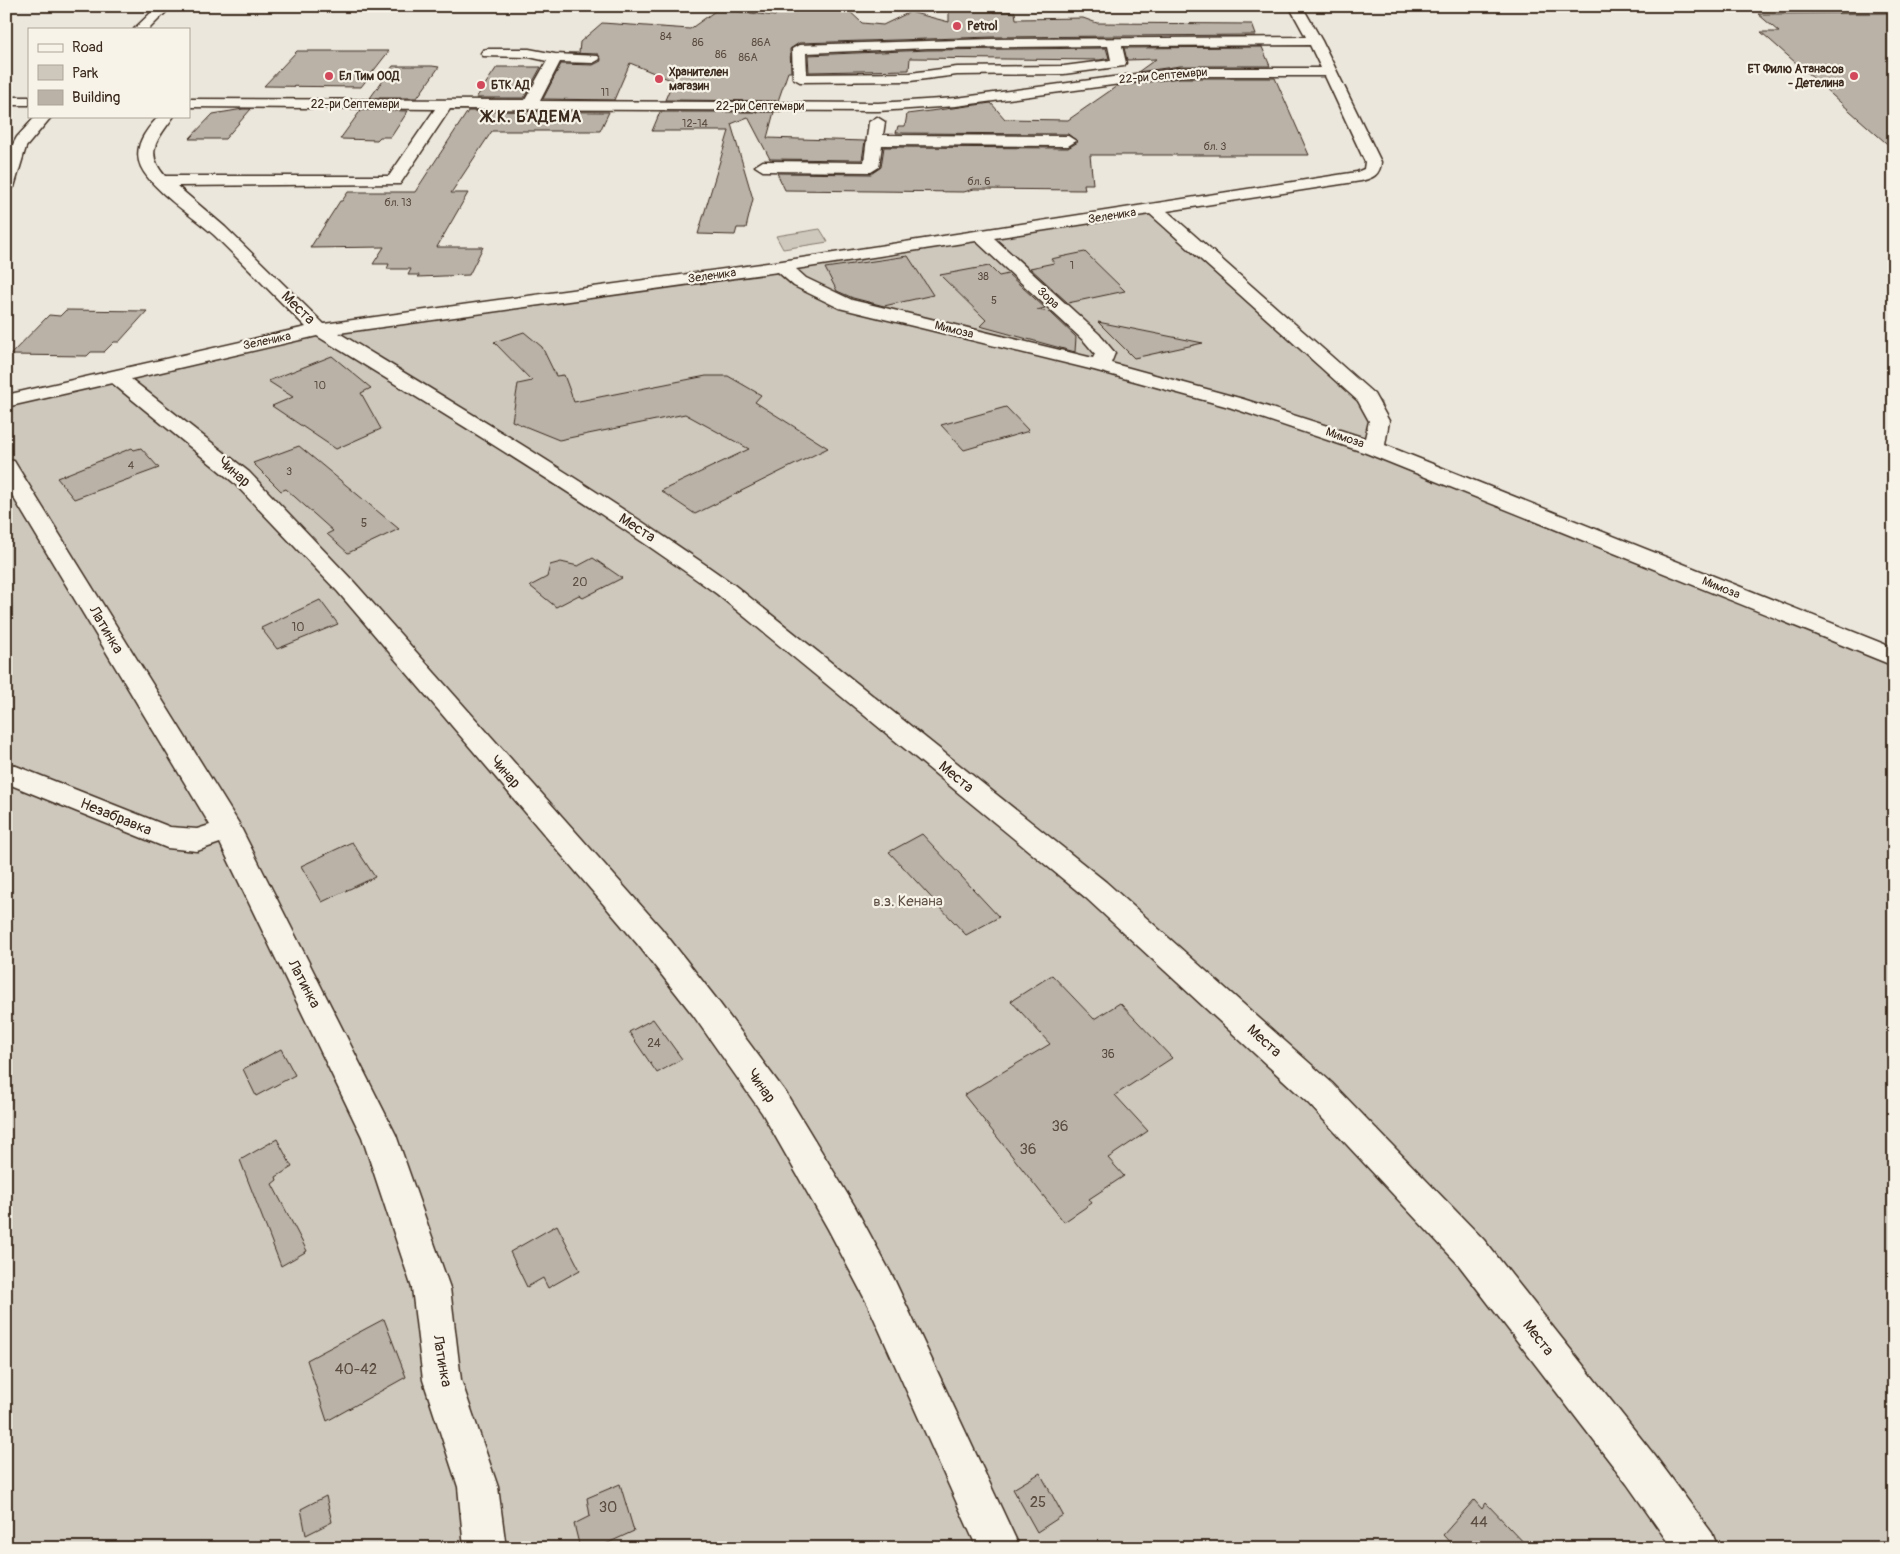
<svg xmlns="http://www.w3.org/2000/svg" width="1900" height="1554" viewBox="0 0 1900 1554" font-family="Pangolin,sans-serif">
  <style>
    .green { fill: #cec8bc; stroke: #84796d }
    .building { fill: #bab2a7; stroke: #3b2a1e }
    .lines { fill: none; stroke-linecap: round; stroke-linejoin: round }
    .minor-casing { stroke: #3b2a1e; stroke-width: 3 }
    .minor { fill: #f7f3e8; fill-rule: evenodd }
    .poi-dot { fill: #d1495b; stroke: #f7f3e8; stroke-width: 2 }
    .labels { text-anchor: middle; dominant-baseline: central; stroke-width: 4.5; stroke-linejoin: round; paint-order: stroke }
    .far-number-label { font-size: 11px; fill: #5b4c40 }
    .far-poi-label { font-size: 12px; font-weight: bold; fill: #3b2a1e; stroke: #f7f3e8; text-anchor: start }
    .far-street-label { font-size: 12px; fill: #3b2a1e; stroke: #f7f3e8 }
    .number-label { font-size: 12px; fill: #5b4c40 }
    .street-label { font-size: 15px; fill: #3b2a1e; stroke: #f7f3e8 }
    .park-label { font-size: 15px; fill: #605246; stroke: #f7f3e8 }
    .near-number-label { font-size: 15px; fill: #5b4c40 }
    .far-district-label { font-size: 16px; font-weight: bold; letter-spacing: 1px; fill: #3b2a1e; stroke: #f7f3e8 }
  </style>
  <rect width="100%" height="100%" fill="#ece7dc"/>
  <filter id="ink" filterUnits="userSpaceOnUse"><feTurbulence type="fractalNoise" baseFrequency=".02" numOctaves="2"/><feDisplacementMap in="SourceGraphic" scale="10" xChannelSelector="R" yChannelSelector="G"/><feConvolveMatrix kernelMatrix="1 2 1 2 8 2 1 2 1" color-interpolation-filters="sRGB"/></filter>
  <g filter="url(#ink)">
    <g class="green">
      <polygon points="1154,209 1381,402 1383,459 1894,654 1894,1548 6,1548 6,401 320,330"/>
      <polygon points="820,229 828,242 783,249 776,236"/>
    </g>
    <g class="building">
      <polygon points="783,6 844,6 862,23 883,25 910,12 949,22 949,9 993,9 993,12 1015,12 1016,19 1083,18 1097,23 1252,24 1256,35 992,37 799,43 790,49 791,72 788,72 778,101 665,100 673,81 630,63 614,100 543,99 561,64 593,65 601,61 598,54 568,53 579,53 580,42 602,23 690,29 718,9 775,16"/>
      <polygon points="1894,13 1894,150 1761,32 1779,32 1758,14"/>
      <polygon points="1262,47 1270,66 1180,66 1138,72 1156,59 1127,60 1124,48"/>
      <polygon points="1106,48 1109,58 1100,60 910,58 909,70 809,72 808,55 928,50"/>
      <polygon points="297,51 389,51 361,87 264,86"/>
      <polygon points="393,66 432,66 439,67 417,98 370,98"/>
      <polygon points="497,67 541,67 524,98 476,98"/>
      <polygon points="1180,78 1275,78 1309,155 1090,155 1093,184 1084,184 1085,190 974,189 964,192 785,190 777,173 871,174 881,167 884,147 1068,148 1078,142 1068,134 896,133 898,126 905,126 907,114 991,103 1005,119 1068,120 1117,86"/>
      <polygon points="243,109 251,109 225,139 189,139 213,114"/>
      <polygon points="361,110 408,111 391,137 380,137 377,140 340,139"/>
      <polygon points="468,111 609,112 600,131 492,131 451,193 468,193 437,247 483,247 469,275 418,277 419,275 408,275 411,269 387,269 389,264 373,264 384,247 310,248 340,201 342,201 348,192 415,192"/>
      <polygon points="660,112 774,112 767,138 865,141 862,160 770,159 748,117 731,124 753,199 746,228 737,228 735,235 698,234 729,131 652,131"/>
      <polygon points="1085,252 1125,291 1068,303 1030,268 1054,263 1051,259"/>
      <polygon points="908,256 933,295 884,306 853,298 837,291 825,268"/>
      <polygon points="989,266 999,276 1008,274 1045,308 1037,310 1050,312 1076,337 1075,352 980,326 986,320 940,275"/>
      <polygon points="66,310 147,311 119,342 114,342 104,352 91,352 87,356 10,355 49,315 60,316"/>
      <polygon points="1098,322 1203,343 1134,358"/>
      <polygon points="524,332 542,347 556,376 564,375 574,402 706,376 728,376 761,395 755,402 828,448 695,514 661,491 749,449 685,414 559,440 512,421 518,384 532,381 494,342"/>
      <polygon points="332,356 371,388 361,393 381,429 336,449 272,406 293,397 268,381"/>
      <polygon points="1006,407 1029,431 964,450 941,425"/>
      <polygon points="299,446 399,529 348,553 327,534 333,531 286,489 281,491 253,463"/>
      <polygon points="132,448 134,450 141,448 159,468 74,499 57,478"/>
      <polygon points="593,558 622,578 583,598 579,595 556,607 530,586 547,577 550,565 561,562 578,566"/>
      <polygon points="320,600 338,624 277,649 261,628"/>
      <polygon points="922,834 999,917 966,935 889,852"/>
      <polygon points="352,842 375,877 322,902 301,866"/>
      <polygon points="1052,975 1094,1019 1120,1003 1172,1058 1115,1095 1148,1131 1108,1158 1124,1176 1089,1199 1092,1203 1064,1222 964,1095 1050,1044 1011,1001"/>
      <polygon points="653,1019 682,1059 657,1073 629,1032"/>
      <polygon points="281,1049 295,1075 256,1096 243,1069"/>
      <polygon points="277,1139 292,1167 276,1177 277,1180 272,1184 307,1251 281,1266 240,1160"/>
      <polygon points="557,1225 580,1270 548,1288 543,1278 527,1287 510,1252"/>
      <polygon points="384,1319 406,1377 327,1421 307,1360"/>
      <polygon points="1040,1473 1063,1515 1037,1532 1013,1489"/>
      <polygon points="620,1484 634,1531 597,1548 580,1548 574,1524 590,1516 587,1498"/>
      <polygon points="326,1496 332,1522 306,1535 301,1509"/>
      <polygon points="1474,1500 1482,1509 1486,1503 1529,1548 1455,1548 1443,1535"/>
    </g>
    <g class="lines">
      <defs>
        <g id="minor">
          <polygon points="158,6 172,6 149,29 134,29"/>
          <path d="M 1289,6 L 1302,6 L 1322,41 L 1381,162 C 1380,175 1373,178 1361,181 L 1167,211 L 1374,394 L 1389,421 L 1385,445 L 1894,648 L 1894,666 L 1366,453 L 1229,407 L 1094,370 L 839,308 L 794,286 L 778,272 L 339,333 C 472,414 606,494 733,584 L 1106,882 L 1332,1083 L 1484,1240 L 1655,1456 L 1712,1533 L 1718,1548 L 1672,1548 L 1627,1484 L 1458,1264 L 1308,1103 L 1086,898 L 717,594 C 588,501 452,419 317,336 L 131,379 L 249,472 L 354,582 L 661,928 L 715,997 L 786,1093 L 854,1205 L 894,1279 L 1020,1548 L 977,1548 L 868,1305 L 828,1229 L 762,1113 L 693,1015 L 639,946 L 338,592 L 233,482 L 112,383 L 6,407 L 6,395 L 306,327 C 275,297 245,265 214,235 C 195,218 151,189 141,167 C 132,147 146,130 159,116 L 174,116 C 159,138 143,151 165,176 L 389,176 L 435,109 L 189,107 L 189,99 L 525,100 L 547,61 L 529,57 L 483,56 L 481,53 L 483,50 L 488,49 L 529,49 L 555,54 L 598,56 L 600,59 L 593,63 L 560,62 L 540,101 L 878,103 L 956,98 L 1180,68 L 1321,68 L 1310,45 L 1122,46 L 1126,63 L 1124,66 L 1064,74 L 957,75 L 910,81 L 800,82 L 793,78 L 792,49 L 799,45 L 992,39 L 1306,37 ZM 1108,46 L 1111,60 L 1064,66 L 957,67 L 910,73 L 807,74 L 806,53 L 928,48 ZM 1180,76 L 1325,76 L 1365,162 L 1364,169 L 1357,172 L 782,261 L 324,324 L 225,227 L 177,186 L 400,184 L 450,109 L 878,111 L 956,106 ZM 1150,214 L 1358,401 L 1369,421 L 1365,438 L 1243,399 L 1111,363 L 1115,353 L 1099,334 L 994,238 ZM 976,241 L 1085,342 L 1095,354 L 1093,358 L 852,300 L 806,278 L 796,269 Z"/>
          <rect x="6" y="97" width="23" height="8"/>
          <polygon points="36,116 52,116 26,147 14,187 6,192 7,155 17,137"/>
          <polygon points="877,117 885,122 883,135 1068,136 1076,141 1068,146 882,145 879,167 871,172 763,171 755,166 763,161 864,162 869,122"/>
          <polygon points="6,460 14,461 17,466 238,822 396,1135 450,1288 461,1380 498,1487 506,1548 464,1548 458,1487 423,1380 412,1288 362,1137 220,843 197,851 167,848 6,783 6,762 170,827 197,829 210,825 6,485"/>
        </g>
      </defs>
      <use href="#minor" class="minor-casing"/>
      <use href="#minor" class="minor"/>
    </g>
  </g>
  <g class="poi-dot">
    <circle cx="957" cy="26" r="5"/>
    <circle cx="329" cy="76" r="5"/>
    <circle cx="1854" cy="76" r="5"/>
    <circle cx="659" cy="79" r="5"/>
    <circle cx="481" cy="85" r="5"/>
  </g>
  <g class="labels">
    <g class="far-number-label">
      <text x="666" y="36">84</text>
      <text x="698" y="42">86</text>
      <text x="761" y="42">86А</text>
      <text x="721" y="54">86</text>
      <text x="748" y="57">86А</text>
      <text x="605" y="92">11</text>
      <text x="695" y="123">12-14</text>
      <text x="1215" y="146">бл. 3</text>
      <text x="979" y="181">бл. 6</text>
      <text x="398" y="202">бл. 13</text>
      <text x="1072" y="265">1</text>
      <text x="983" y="276">38</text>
      <text x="994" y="300">5</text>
      <text x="320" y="385">10</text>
      <text x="131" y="465">4</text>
      <text x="289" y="471">3</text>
    </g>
    <g class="far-poi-label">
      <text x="967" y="26">Petrol</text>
      <text x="1844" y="69" text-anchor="end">ЕТ Филю Атанасов<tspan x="1844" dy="14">- Детелина</tspan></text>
      <text x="669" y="72">Хранителен<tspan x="669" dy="14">магазин</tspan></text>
      <text x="339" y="76">Ел Тим ООД</text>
      <text x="491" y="85">БТК АД</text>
    </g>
    <g class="far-street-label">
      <text transform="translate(1163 76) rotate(-5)">22-ри Септември</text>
      <text x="355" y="104">22-ри Септември</text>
      <text x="760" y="106">22-ри Септември</text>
      <text transform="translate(1112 216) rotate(-9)">Зеленика</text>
      <text transform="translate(712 276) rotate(-8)">Зеленика</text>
      <text transform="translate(1048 298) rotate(43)">Зора</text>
      <text transform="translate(954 330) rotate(14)">Мимоза</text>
      <text transform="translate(267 341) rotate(-12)">Зеленика</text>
      <text transform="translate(1345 438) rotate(19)">Мимоза</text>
      <text transform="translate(1721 588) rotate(22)">Мимоза</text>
    </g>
    <g class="number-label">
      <text x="364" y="523">5</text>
      <text x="580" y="582">20</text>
      <text x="298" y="627">10</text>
      <text x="654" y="1043">24</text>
      <text x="1108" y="1054">36</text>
    </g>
    <g class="street-label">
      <text transform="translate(298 308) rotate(44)">Места</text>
      <text transform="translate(234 472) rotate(41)">Чинар</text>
      <text transform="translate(637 528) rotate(33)">Места</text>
      <text transform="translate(106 630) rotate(59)">Латинка</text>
      <text transform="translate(505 772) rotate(49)">Чинар</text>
      <text transform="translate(956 777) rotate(39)">Места</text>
      <text transform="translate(116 817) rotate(22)">Незабравка</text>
      <text transform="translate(304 984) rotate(62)">Латинка</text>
      <text transform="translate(1264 1041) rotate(42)">Места</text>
      <text transform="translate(761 1086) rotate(55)">Чинар</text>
      <text transform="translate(1538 1338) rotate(52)">Места</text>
      <text transform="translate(442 1361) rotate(80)">Латинка</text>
    </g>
    <g class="park-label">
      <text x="908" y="901">в.з. Кенана</text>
    </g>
    <g class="near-number-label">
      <text x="1060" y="1126">36</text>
      <text x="1028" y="1149">36</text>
      <text x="356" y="1369">40-42</text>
      <text x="1038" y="1502">25</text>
      <text x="608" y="1507">30</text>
      <text x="1479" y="1522">44</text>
    </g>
    <g class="far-district-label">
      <text x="532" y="117">Ж.К. БАДЕМА</text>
    </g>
  </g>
  <rect width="1900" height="1554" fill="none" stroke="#f7f3e8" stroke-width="25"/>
  <rect x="12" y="12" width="1875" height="1529" fill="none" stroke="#3b2a1e" stroke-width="2" filter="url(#ink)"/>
  <rect x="28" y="28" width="162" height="90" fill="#f7f3e8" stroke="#aca397"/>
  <rect x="38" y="44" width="25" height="8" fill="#f7f3e8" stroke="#aca397"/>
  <text x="72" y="52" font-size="15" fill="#3b2a1e">Road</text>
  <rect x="38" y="65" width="25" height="15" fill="#cec8bc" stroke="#aca397"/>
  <text x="72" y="78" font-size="15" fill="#3b2a1e">Park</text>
  <rect x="38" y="90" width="25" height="15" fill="#bab2a7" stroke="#aca397"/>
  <text x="72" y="102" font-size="15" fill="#3b2a1e">Building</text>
</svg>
